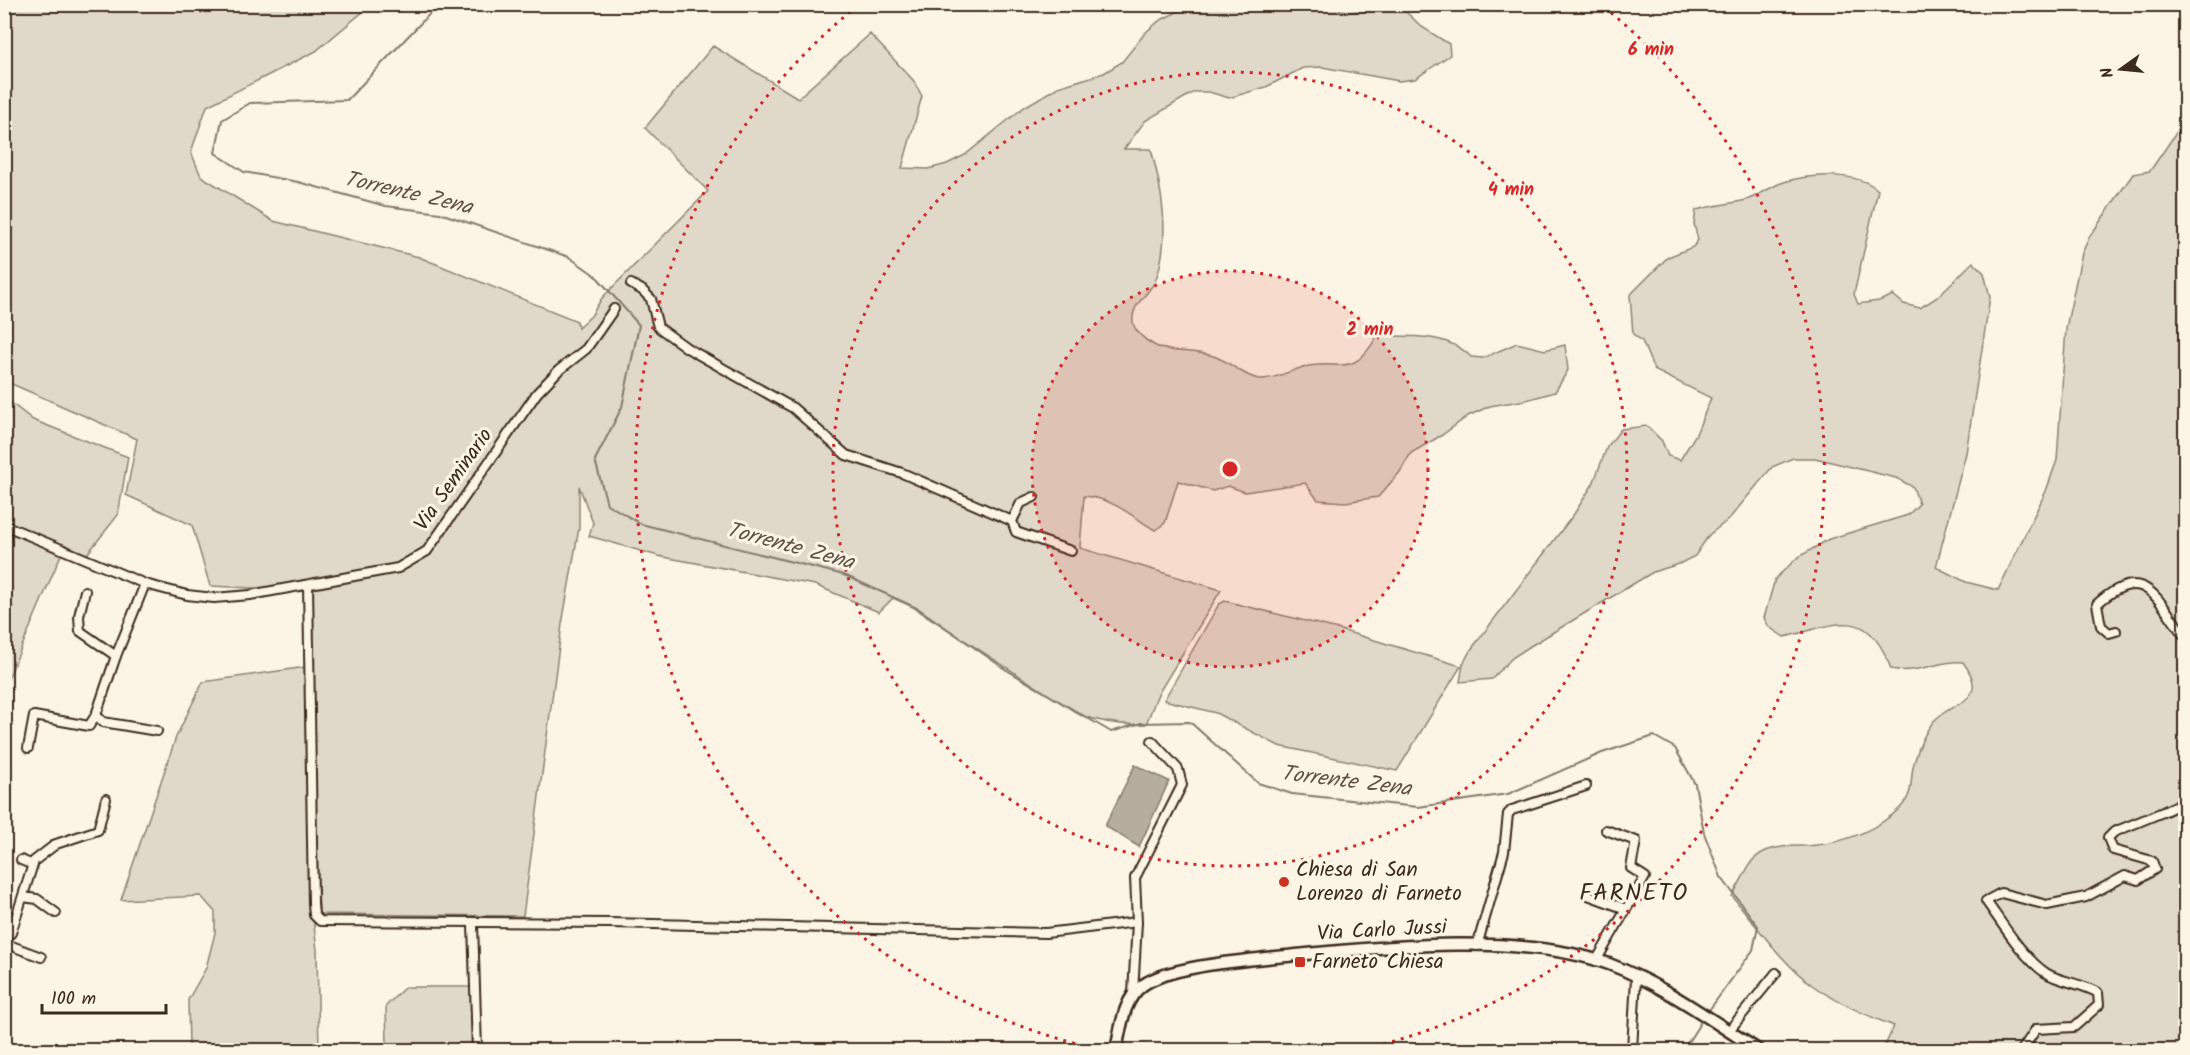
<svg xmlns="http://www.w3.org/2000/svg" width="2190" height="1055" viewBox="0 0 2190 1055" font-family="Kalam,sans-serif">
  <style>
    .green { fill: #e0d8c8; stroke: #8e8173; stroke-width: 1.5 }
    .water { fill: #b7ad9e; stroke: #85796b; stroke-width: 1.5 }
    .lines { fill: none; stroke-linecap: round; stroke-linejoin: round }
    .stream { stroke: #85796b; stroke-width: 2 }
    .street-casing { stroke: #3b2a1e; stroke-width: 12 }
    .secondary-casing { stroke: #3b2a1e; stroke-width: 15 }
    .street { stroke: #fcf5e5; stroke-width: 8 }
    .secondary { stroke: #fcf5e5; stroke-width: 10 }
    .ring { fill: none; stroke: #d62828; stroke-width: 3; stroke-dasharray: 3 6 }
    .poi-dot { fill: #c8321e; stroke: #fcf5e5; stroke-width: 2 }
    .labels { text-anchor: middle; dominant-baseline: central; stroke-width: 6; stroke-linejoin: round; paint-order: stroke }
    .street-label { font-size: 21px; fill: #3b2a1e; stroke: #fcf5e5 }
    .poi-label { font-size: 21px; fill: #3b2a1e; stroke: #fcf5e5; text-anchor: start }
    .water-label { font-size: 22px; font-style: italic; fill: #605144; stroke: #fcf5e5 }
    .quarter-label { font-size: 24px; letter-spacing: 1.5px; fill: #3b2a1e; stroke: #fcf5e5 }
    .centre { fill: #d62828; stroke: #fcf5e5; stroke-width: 3 }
    .ring-label { font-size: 18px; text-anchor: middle; font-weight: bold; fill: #d62828; stroke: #fcf5e5; stroke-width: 6; stroke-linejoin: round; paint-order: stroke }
  </style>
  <rect width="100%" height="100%" fill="#fcf5e5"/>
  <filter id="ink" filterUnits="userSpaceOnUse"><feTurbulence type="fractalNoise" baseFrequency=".0167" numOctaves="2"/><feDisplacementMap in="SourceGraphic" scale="12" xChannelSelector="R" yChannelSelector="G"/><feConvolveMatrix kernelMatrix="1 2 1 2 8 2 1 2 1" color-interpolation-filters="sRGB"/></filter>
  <g filter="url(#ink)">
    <g class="green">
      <path d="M 5,4 L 371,5 L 316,51 L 207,106 L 191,152 L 201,176 L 273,221 L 419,257 L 577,321 L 578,328 L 591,316 L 602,298 L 708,191 L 645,128 L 713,46 L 798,98 L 870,34 L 913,80 L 922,96 L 902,168 L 928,169 L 947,164 L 965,155 L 1024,107 L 1058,87 L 1104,73 L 1122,62 L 1145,33 L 1159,21 L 1191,5 L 1309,4 L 1311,7 L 1326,6 L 1351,12 L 1390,7 L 1406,12 L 1422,27 L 1449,44 L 1450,55 L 1415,79 L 1399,81 L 1322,67 L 1303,68 L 1266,87 L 1229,98 L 1209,92 L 1194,92 L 1145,121 L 1124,149 L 1151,149 C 1162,189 1171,238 1156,279 C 1150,294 1130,305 1133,322 C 1134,331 1146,341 1154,345 C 1169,354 1197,349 1216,357 C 1230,362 1246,378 1260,379 C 1275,380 1290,370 1304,367 C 1341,359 1353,379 1377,336 C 1409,336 1448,333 1471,357 L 1483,358 L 1517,343 L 1545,350 L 1565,345 L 1568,370 L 1555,392 L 1526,400 L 1490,406 L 1468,416 L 1442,435 L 1411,453 L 1400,472 L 1378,497 L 1345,502 L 1318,500 L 1305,483 L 1245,492 L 1228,486 L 1213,491 L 1178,481 L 1165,523 L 1155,530 C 1130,515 1114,499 1084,496 L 1080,548 L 1221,590 L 1158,694 L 1146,724 C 1122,726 1103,723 1080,715 L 913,607 L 893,598 L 879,612 L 815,585 L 658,556 L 589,536 L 593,523 L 579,486 L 579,528 L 562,624 L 523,916 L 319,914 L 314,754 L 313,917 L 317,950 L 319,1050 L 189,1050 L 188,1000 L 206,968 L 215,933 L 215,912 L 201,896 L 121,900 L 176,737 L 203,682 L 313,666 L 312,591 L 210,586 L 192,525 L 126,495 L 137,439 L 5,381 Z"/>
      <path d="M 2185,120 L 2185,1050 L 1883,1050 L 1894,1026 C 1868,1016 1834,1001 1812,985 C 1780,961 1757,926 1732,896 C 1738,887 1748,866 1752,861 C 1769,842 1795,848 1817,845 C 1846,842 1878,829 1899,809 C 1915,793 1909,782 1914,763 C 1918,749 1924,733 1933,722 C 1950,701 1993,703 1963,662 C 1938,660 1916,675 1891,669 C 1867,603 1837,625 1784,637 L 1769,627 L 1764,618 L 1775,579 L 1797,558 L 1829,539 L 1908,515 L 1919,504 L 1913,487 L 1896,478 L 1815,458 L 1793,458 L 1772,467 L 1729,519 L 1709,535 L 1695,556 L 1679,564 L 1653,572 L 1532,645 L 1512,658 L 1492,679 L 1460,682 L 1463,664 L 1470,651 L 1574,514 L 1593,484 L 1607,447 L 1621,429 L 1647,426 L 1662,441 L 1668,456 L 1680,460 L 1696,434 L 1711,398 L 1654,370 L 1642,341 L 1633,334 L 1630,295 L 1668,257 L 1693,247 L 1698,240 L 1694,224 L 1696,210 C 1713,205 1730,204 1746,200 C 1759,196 1771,186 1784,182 C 1810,174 1858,171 1878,190 L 1854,294 L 1858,304 L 1879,301 L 1893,295 L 1904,304 L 1920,308 L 1936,298 L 1973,262 L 1984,273 L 1990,297 L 1966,453 L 1936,567 L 1966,582 L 1998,590 L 2046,491 L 2057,460 L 2066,328 L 2082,253 L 2090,236 L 2133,174 L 2150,171 Z"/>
      <polygon points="5,398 33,420 128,457 118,515 84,558 63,550 5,686"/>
      <polygon points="1225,601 1334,628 1461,666 1397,771 1279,746 1216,713 1164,700 1219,604"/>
      <polygon points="405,987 474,987 479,1050 340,1050 387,1046 386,1006"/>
    </g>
    <polygon class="water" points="1135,765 1169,781 1139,847 1105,826"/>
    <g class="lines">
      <g class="stream">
        <polyline points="439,4 347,100 250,103 222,120 215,153 244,172 298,182 386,206 440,213 569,257 596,276 639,325 622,407 595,460 607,504 641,524 844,575 919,609 1005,669 1111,732 1141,723 1190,722 1258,783 1292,794 1418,807 1508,794 1602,753 1654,736 1675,748 1695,784 1704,833 1721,877 1758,926 1753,950 1707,1013"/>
        <polyline points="1683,1050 1704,1017"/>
      </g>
      <defs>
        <g id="street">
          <polyline points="631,284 642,290 651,299 658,327 687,348 793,408 846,455 902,473 1012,521 1016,532 1071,551"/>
          <polyline points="1012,521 1021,503 1034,497"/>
          <polyline points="4,525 145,584 187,595 214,598 250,595 398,568 427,551 537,393 558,371 586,349 614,309"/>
          <polyline points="308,585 313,903 314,915 320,921 610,923 1046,933 1137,922"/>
          <polyline points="85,591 79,616 80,631 116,656"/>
          <path d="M 2116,631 L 2109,633 L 2101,626 L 2097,604 C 2146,560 2157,601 2186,638"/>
          <polyline points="96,715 103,722 157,731"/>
          <polyline points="28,748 34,716 89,726 96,715 116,656 145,584"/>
          <polyline points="21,860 33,865"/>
          <polyline points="1588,895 1626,909"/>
          <polyline points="23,897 37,899 56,913"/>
          <polyline points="473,924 477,1050"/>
          <polyline points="4,938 11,933 34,861 56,844 98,830 106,799"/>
          <polyline points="4,943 41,957"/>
          <polyline points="1477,946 1504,852 1508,814 1512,810 1586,786"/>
          <polyline points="1596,961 1645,877 1631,868 1636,841 1606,830"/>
          <polyline points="1133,994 1137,922 1135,878 1182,785 1178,769 1152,741"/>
          <polyline points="1732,1027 1776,973"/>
          <polyline points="1632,1050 1636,978"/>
          <path d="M 2022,1050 L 2036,1029 L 2074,1027 L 2099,1005 L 2098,993 C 2082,983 2060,982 2046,973 C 2023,958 2002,923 1986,901 L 2001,893 L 2047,905 L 2086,897 L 2125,876 L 2138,880 L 2155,869 L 2152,861 L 2113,850 L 2108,838 L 2114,832 L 2163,812 L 2178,805 L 2186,794"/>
        </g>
        <path id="secondary" d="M 1116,1050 C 1121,1028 1123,999 1143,985 C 1169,966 1242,961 1275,957 C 1372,948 1517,931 1609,964 C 1662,984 1711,1020 1758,1050"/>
      </defs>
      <use href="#street" class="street-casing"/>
      <use href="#secondary" class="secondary-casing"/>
      <use href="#street" class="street"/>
      <use href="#secondary" class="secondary"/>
    </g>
  </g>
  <circle cx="1230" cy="469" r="198" fill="#d62828" fill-opacity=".12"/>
  <g class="ring">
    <circle cx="1230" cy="469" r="198"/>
    <circle cx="1230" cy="469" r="397"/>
    <path d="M1101 1050A595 595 0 0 1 856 7M1604 7A595 595 0 0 1 1359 1050"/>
  </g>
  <g class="poi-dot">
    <circle cx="1284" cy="882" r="6"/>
    <rect x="1294" y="956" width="12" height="12" rx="3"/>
  </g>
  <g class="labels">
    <g class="street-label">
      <text transform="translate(454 480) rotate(-55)">Via Seminario</text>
      <text transform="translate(1382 931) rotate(-3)">Via Carlo Jussi</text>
    </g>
    <g class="poi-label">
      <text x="1296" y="870">Chiesa di San<tspan x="1296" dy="24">Lorenzo di Farneto</tspan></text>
      <text x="1312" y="962">Farneto Chiesa</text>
    </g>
    <g class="water-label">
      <text transform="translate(408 194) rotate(13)">Torrente Zena</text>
      <text transform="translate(790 547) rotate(15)">Torrente Zena</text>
      <text transform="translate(1346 782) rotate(7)">Torrente Zena</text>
    </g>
    <g class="quarter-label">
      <text x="1634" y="893">FARNETO</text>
    </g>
  </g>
  <circle cx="1230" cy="469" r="9" class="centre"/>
  <g class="ring-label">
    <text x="1651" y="55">6 min</text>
    <text x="1511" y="195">4 min</text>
    <text x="1370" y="335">2 min</text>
  </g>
  <rect width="2190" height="1055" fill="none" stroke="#fcf5e5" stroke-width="24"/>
  <rect x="12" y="12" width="2166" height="1031" fill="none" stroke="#3b2a1e" stroke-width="2" filter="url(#ink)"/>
  <g transform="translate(2121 69) rotate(255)" stroke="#fcf5e5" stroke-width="4.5" paint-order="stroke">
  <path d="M0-4.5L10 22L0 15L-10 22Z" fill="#3b2a1e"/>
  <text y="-9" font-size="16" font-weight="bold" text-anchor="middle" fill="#3b2a1e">N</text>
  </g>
  <path d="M42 1004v9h124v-9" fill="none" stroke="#3b2a1e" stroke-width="3"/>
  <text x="51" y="1004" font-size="18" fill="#3b2a1e" stroke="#fcf5e5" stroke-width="4.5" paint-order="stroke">100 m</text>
</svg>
